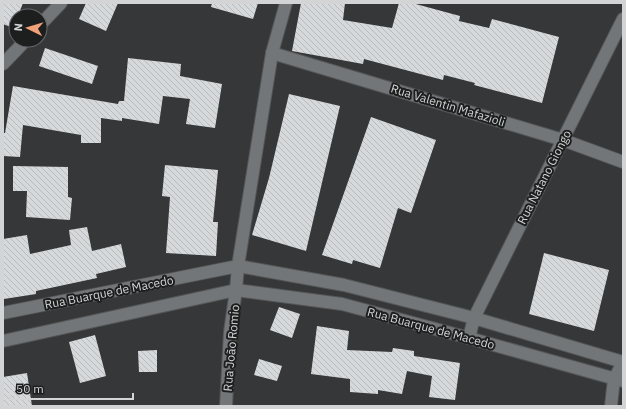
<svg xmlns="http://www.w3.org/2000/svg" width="626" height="409" viewBox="0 0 626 409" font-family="'IBM Plex Sans',sans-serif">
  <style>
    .building { fill: url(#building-back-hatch) }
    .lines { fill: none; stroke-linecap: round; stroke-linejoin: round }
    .street-casing { stroke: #535556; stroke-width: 14 }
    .secondary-casing { stroke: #535556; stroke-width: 14 }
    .street { stroke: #737678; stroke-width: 12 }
    .secondary { stroke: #737678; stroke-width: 12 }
    .labels { text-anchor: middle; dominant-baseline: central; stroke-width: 4; stroke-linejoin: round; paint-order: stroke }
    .street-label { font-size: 12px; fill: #d2d4d5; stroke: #1d1f1f }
  </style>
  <defs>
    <pattern id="building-back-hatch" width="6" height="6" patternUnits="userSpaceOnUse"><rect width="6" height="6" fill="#d6d9db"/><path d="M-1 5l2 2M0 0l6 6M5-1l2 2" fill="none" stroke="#b8babc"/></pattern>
  </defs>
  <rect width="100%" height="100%" fill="#353739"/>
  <g class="building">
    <polygon points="3,3 23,3 18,16 16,16 16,21 13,28 3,24"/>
    <polygon points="86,3 118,3 106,31 79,19"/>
    <polygon points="212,3 258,3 253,19 211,7"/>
    <polygon points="301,3 345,3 343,20 392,28 399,3 412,3 460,16 459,21 489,28 492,19 559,37 542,103 474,85 475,83 444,75 443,80 364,59 363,64 292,51"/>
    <polygon points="45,48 98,66 92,84 39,66"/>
    <polygon points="128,58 181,64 180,76 222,84 215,128 186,124 190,99 163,96 159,124 122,118 122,121 101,118 101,143 81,143 81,135 23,125 20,157 3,156 3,133 5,133 13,86 118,104 119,101 124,101"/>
    <polygon points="289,94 340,106 306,251 252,235 269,178"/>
    <polygon points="371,117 436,140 411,213 398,208 380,268 353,260 352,264 322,255"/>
    <polygon points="165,165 218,170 213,222 218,222 216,256 166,253 170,197 162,196"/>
    <polygon points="13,166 68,167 68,197 72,198 70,220 26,217 27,191 13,191"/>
    <polygon points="87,227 92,251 121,244 126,267 96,274 97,278 36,291 36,294 4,299 3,291 3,239 27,235 30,254 71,245 69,230"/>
    <polygon points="544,253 609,270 594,331 529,314"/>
    <polygon points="279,307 300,314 292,338 270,330"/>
    <polygon points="317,326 349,331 347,350 392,352 393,348 414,351 414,356 460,363 455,400 429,397 432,376 407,371 402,394 378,390 378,394 350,392 350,379 311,374"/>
    <polygon points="95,335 106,376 80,383 69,342"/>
    <polygon points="157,350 157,372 139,372 138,351"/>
    <polygon points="259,359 282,366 277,381 254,375"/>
    <polygon points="27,373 32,406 3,406 3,377"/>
  </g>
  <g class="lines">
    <defs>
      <g id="street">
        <polyline points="40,25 61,3"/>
        <polyline points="272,53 563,140 623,162"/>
        <polyline points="3,64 26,40"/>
        <polyline points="469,338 474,318 623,19"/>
        <polyline points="226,406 230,332 236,290"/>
        <polyline points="611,406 614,379 623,363"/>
      </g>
      <g id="secondary">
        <polyline points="236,290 238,266 272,53 286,3"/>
        <polyline points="3,313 238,266 344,285 474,318 623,362"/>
        <polyline points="3,341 236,290 342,304 469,338 623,381"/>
      </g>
    </defs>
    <use href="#street" class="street-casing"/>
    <use href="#secondary" class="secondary-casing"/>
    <use href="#street" class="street"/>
    <use href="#secondary" class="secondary"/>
  </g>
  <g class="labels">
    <g class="street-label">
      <text transform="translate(448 105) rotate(17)">Rua Valentin Mafazioli</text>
      <text transform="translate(544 177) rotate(-63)">Rua Natano Giongo</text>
      <text transform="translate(109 292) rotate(-11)">Rua Buarque de Macedo</text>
      <text transform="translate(431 328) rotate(15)">Rua Buarque de Macedo</text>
      <text transform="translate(231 348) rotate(-85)">Rua João Romio</text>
    </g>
  </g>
  <rect width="626" height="409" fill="none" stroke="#d2d4d5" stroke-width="8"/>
  <g transform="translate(28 28) rotate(275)"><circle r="19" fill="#1d1f1f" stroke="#656768"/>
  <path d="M0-3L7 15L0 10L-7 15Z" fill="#f0a278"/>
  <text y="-6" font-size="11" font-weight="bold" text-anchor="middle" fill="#d2d4d5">N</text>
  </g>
  <path d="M10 393v6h123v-6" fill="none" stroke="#d2d4d5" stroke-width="2"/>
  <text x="16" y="393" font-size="12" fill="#d2d4d5" stroke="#1d1f1f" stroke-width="3" paint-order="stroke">50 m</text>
</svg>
